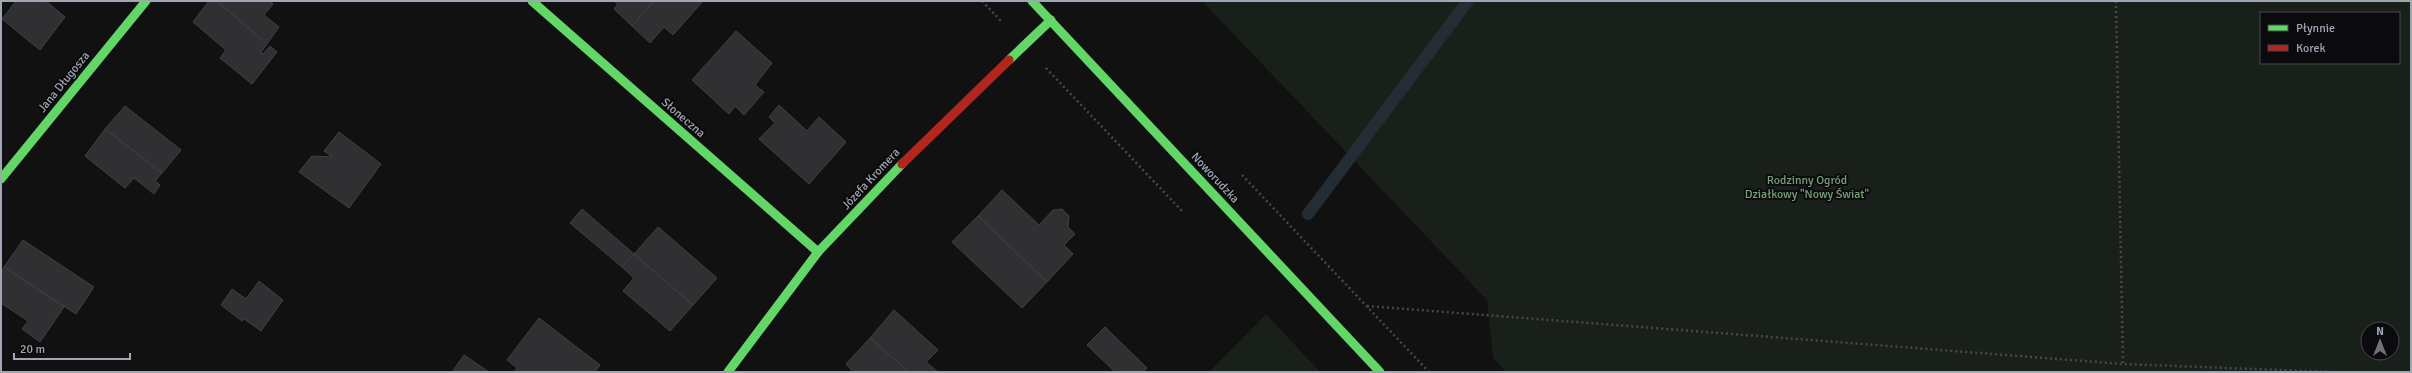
<svg xmlns="http://www.w3.org/2000/svg" width="2412" height="373" viewBox="0 0 2412 373" font-family="Signika,sans-serif">
  <style>
    .green { fill: #19201a; fill-rule: evenodd }
    .lines { fill: none; stroke-linecap: round; stroke-linejoin: round }
    .stream { stroke: #242d33; stroke-width: 12 }
    .building { fill: #303032; stroke: #3f4145 }
    .path { stroke: #46484c; stroke-width: 2.5; stroke-dasharray: 2 3; stroke-linecap: butt }
    .fast { stroke: #63d668; stroke-width: 9 }
    .jam { stroke: #b3261e; stroke-width: 9 }
    .labels { text-anchor: middle; dominant-baseline: central; stroke-width: 4; stroke-linejoin: round; paint-order: stroke }
    .street-label { font-size: 12px; fill: #a0a7b4; stroke: #0b0b0d }
    .park-label { font-size: 12px; fill: #75a176; stroke: #0b0b0d }
  </style>
  <rect width="100%" height="100%" fill="#111"/>
  <g class="green">
    <path d="M 1202,1 L 2411,1 L 2411,372 L 1506,372 L 1493,358 L 1487,300 ZM 2261,13 L 2399,13 L 2399,63 L 2261,63 ZM 2368,329 L 2392,329 L 2392,353 L 2368,353 Z"/>
    <polygon points="1266,314 1320,372 1209,372"/>
  </g>
  <g class="lines">
    <polyline class="stream" points="1308,214 1468,1"/>
  </g>
  <g class="building">
    <polygon points="16,1 46,1 65,17 40,50 2,19"/>
    <polygon points="209,1 217,1 267,44 261,52 263,54 270,46 277,52 252,84 220,58 226,50 193,22"/>
    <polygon points="217,1 269,1 273,4 264,15 279,27 267,44"/>
    <polygon points="614,1 654,1 632,26 614,9 618,4"/>
    <polygon points="654,1 703,1 673,35 664,27 650,43 632,26"/>
    <polygon points="736,31 772,63 755,85 764,92 744,115 735,106 729,114 692,80"/>
    <polygon points="779,105 807,131 819,117 846,142 809,184 759,139 775,123 769,117"/>
    <polygon points="125,106 181,150 162,173 105,129"/>
    <polygon points="105,129 162,173 155,181 160,185 154,194 134,178 125,188 85,156"/>
    <polygon points="339,132 381,164 349,208 299,172 312,156 332,157 324,151"/>
    <polygon points="1002,190 1039,225 1053,210 1062,209 1069,216 1068,227 1075,234 1064,245 1073,254 1047,282 978,216"/>
    <polygon points="582,209 634,254 622,267 570,223"/>
    <polygon points="978,216 1047,282 1022,308 952,242"/>
    <polygon points="658,227 717,278 693,305 634,254"/>
    <polygon points="23,240 94,287 76,314 4,267"/>
    <polygon points="634,254 693,305 670,331 623,291 634,278 622,267"/>
    <polygon points="4,267 64,307 40,342 22,329 28,321 1,303 1,273"/>
    <polygon points="259,281 283,300 261,331 244,319 242,321 221,305 232,289 246,299"/>
    <polygon points="894,310 938,350 926,362 938,372 909,372 870,338"/>
    <polygon points="539,318 600,365 595,372 514,372 517,368 507,360"/>
    <polygon points="1105,327 1147,368 1143,372 1115,372 1087,345"/>
    <polygon points="870,338 909,372 853,372 846,364"/>
    <polygon points="464,355 489,372 452,372"/>
  </g>
  <g class="lines">
    <g class="path">
      <polyline points="982,1 1002,22"/>
      <polyline points="2116,1 2123,364"/>
      <polyline points="1046,68 1182,211"/>
      <polyline points="1242,175 1429,372"/>
      <polyline points="1367,306 2123,364 2333,372"/>
    </g>
    <g class="fast">
      <polyline points="532,1 818,252"/>
      <polyline points="1032,1 1380,372"/>
      <polyline points="1009,60 1051,20"/>
      <polyline points="1,179 146,1"/>
      <polyline points="728,372 818,252 902,164"/>
    </g>
    <polyline class="jam" points="902,164 1009,60"/>
  </g>
  <g class="labels">
    <g class="street-label">
      <text transform="translate(64 82) rotate(-51)">Jana Długosza</text>
      <text transform="translate(683 118) rotate(41)">Słoneczna</text>
      <text transform="translate(1215 178) rotate(47)">Noworudzka</text>
      <text transform="translate(871 179) rotate(-47)">Józefa Kromera</text>
    </g>
    <g class="park-label">
      <text x="1807" y="180">Rodzinny Ogród<tspan x="1807" dy="14">Działkowy "Nowy Świat"</tspan></text>
    </g>
  </g>
  <rect width="2412" height="373" fill="none" stroke="#a0a7b4" stroke-width="4"/>
  <rect x="2260" y="12" width="140" height="52" fill="#0b0b0d" stroke="#474950"/>
  <rect x="2268" y="25" width="20" height="6" fill="#63d668" stroke="#474950"/>
  <text x="2296" y="32" font-size="12" fill="#a0a7b4">Płynnie</text>
  <rect x="2268" y="45" width="20" height="6" fill="#b3261e" stroke="#474950"/>
  <text x="2296" y="52" font-size="12" fill="#a0a7b4">Korek</text>
  <g transform="translate(2380 341)"><circle r="19" fill="#0b0b0d" stroke="#474950"/>
  <path d="M0-3L7 15L0 10L-7 15Z" fill="#6e727b"/>
  <text y="-6" font-size="11" font-weight="bold" text-anchor="middle" fill="#a0a7b4">N</text>
  </g>
  <path d="M14 353v6h116v-6" fill="none" stroke="#a0a7b4" stroke-width="2"/>
  <text x="20" y="353" font-size="12" fill="#a0a7b4" stroke="#0b0b0d" stroke-width="3" paint-order="stroke">20 m</text>
</svg>
